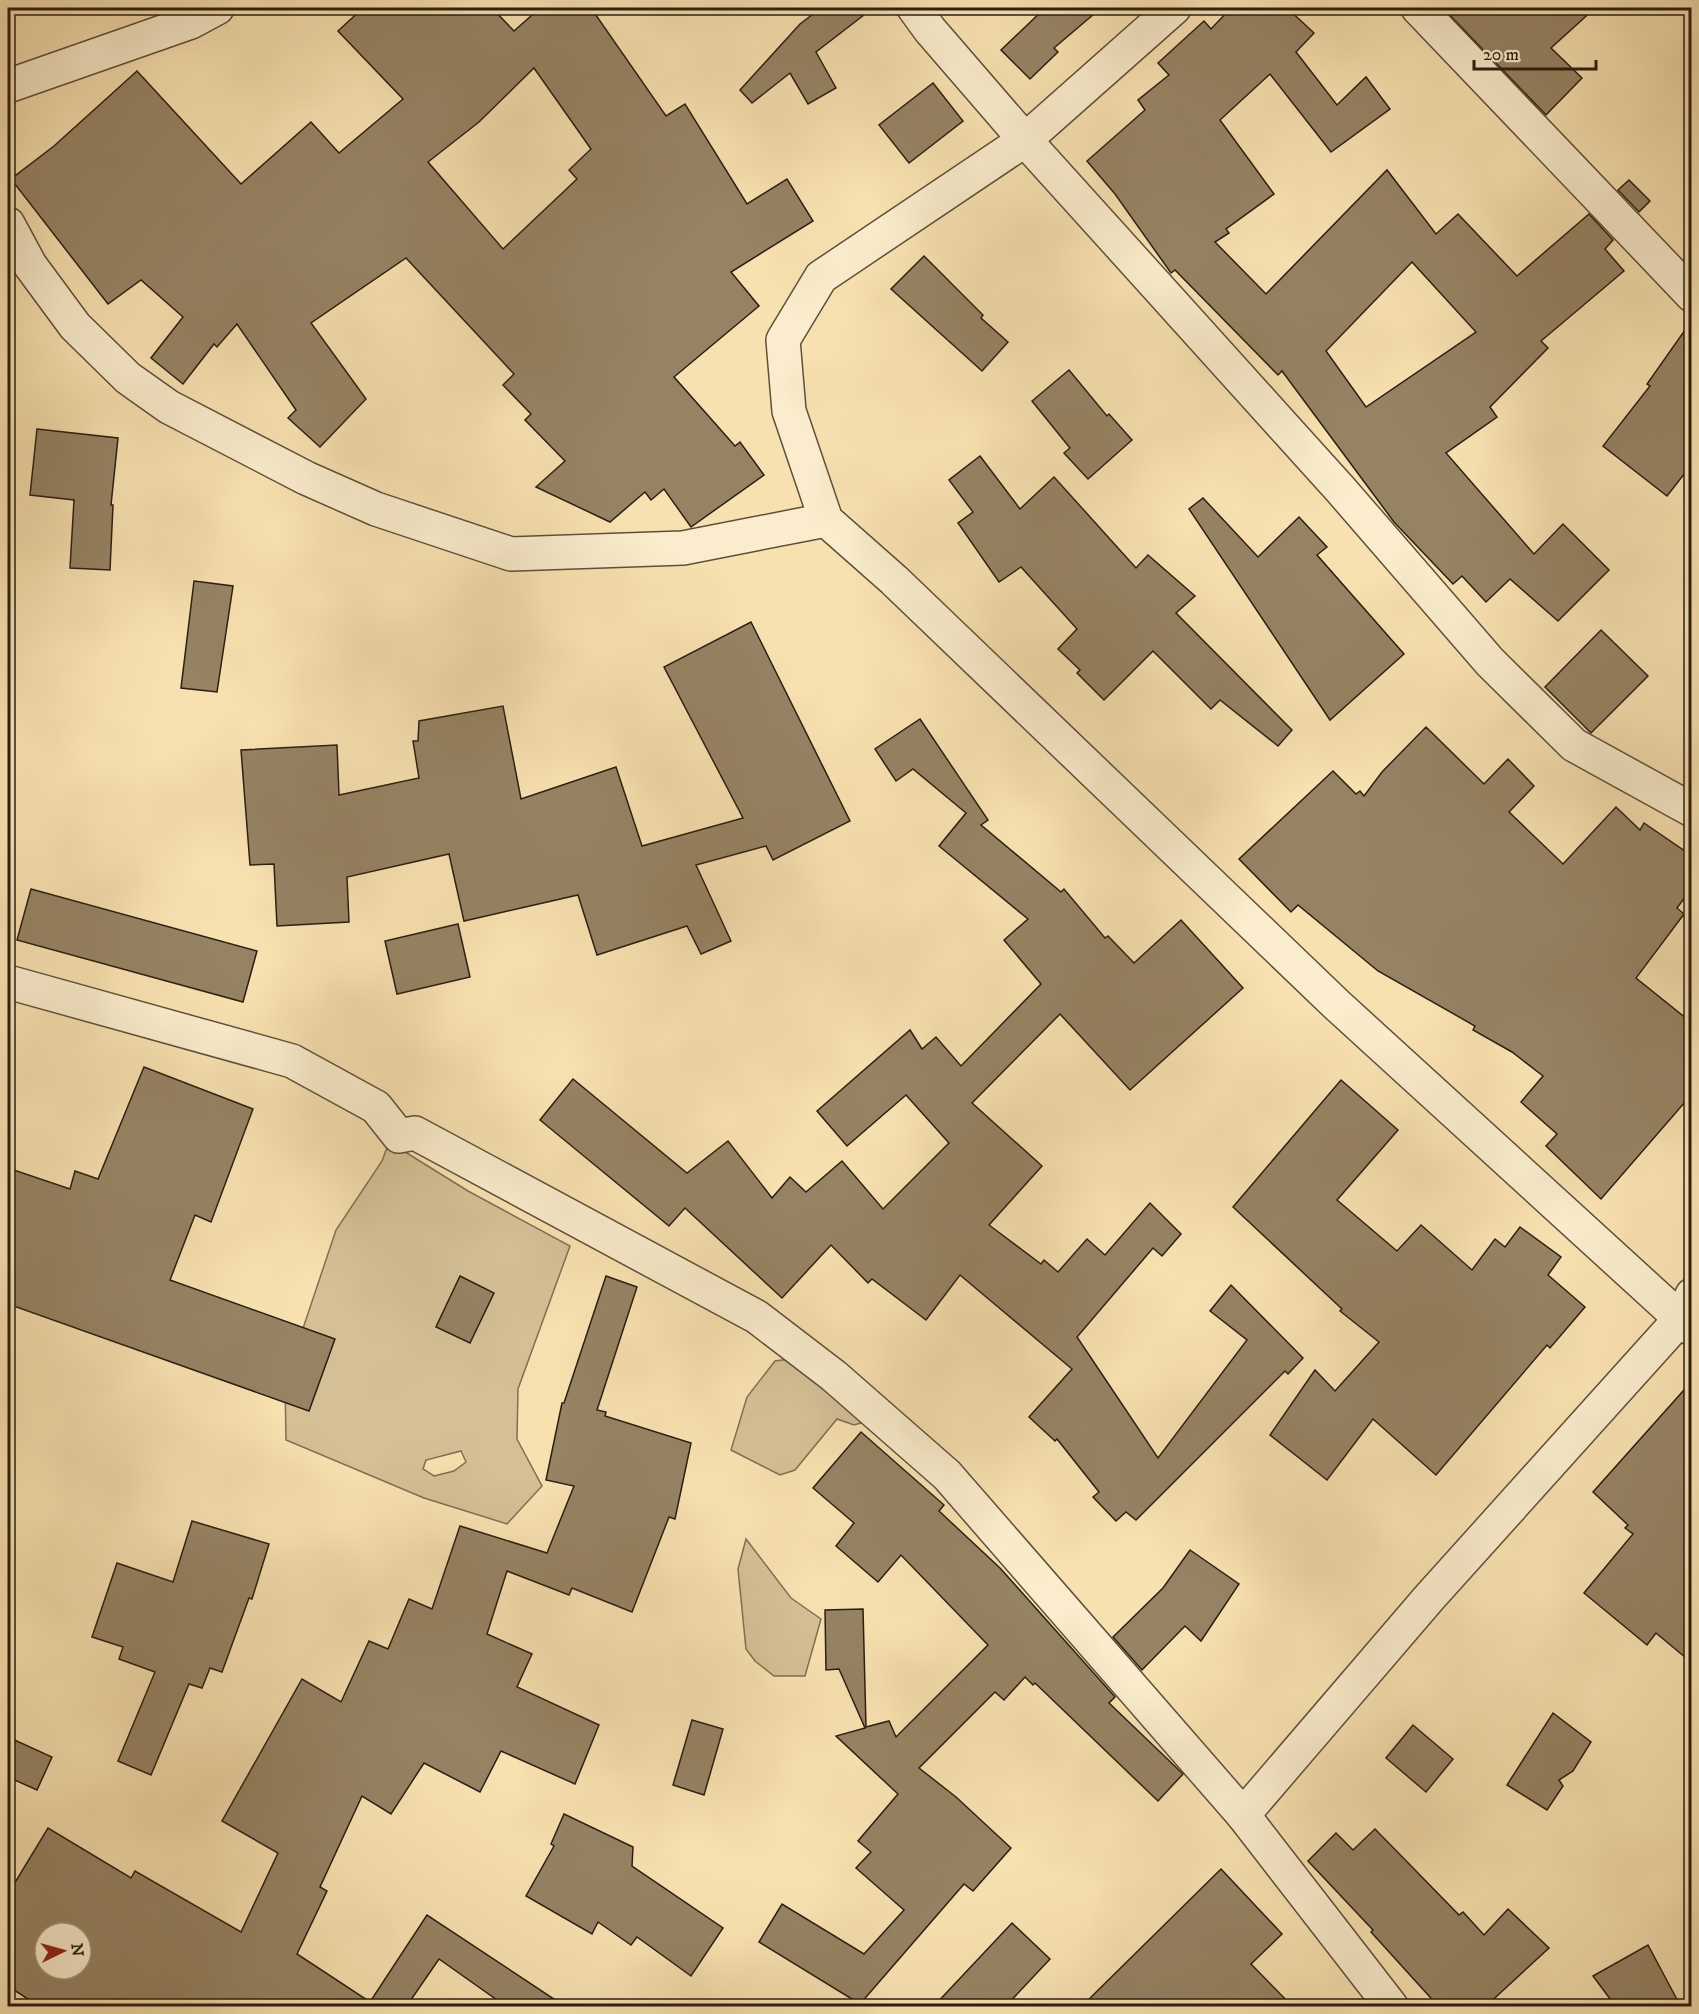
<svg xmlns="http://www.w3.org/2000/svg" width="1699" height="2014" viewBox="0 0 1699 2014" font-family="'IM FELL DW Pica',serif">
  <style>
    .green { fill: #d5c096; stroke: #806f54; stroke-width: 1.5; fill-rule: evenodd }
    .building { fill: #968364; stroke: #2b1e11; stroke-width: 1.5; fill-rule: evenodd }
    .lines { fill: none; stroke-linecap: round; stroke-linejoin: round }
    .street-casing { stroke: #5e4f39; stroke-width: 36 }
    .street { stroke: #faeccc; stroke-width: 33 }
  </style>
  <rect width="100%" height="100%" fill="#f8e1b1"/>
  <filter id="stains"><feTurbulence type="fractalNoise" baseFrequency=".00333" numOctaves="4"/><feColorMatrix values="0 0 0 0 .2 0 0 0 0 .09 0 0 0 0 .02 0 0 0 .5 -.17"/></filter>
  <radialGradient id="worn" r=".72"><stop offset=".6" stop-color="#630" stop-opacity="0"/><stop offset="1" stop-color="#630" stop-opacity=".3"/></radialGradient>
  <g class="green">
    <path d="M 389,1142 L 468,1191 L 570,1246 L 518,1389 L 517,1439 L 542,1486 L 507,1524 L 424,1498 L 286,1440 L 285,1382 L 336,1230 L 382,1161 ZM 461,1451 L 466,1462 L 454,1471 L 434,1476 L 423,1469 L 426,1460 Z"/>
    <polygon points="803,1357 879,1418 854,1425 837,1419 795,1470 780,1475 731,1450 747,1397 775,1361"/>
    <polygon points="746,1539 791,1598 821,1619 805,1676 774,1676 755,1661 746,1649 738,1569"/>
  </g>
  <g class="building">
    <path d="M 363,8 L 492,8 L 514,31 L 540,8 L 591,8 L 666,116 L 685,104 L 747,204 L 787,179 L 813,221 L 731,272 L 759,306 L 674,377 L 735,446 L 740,442 L 764,475 L 691,527 L 664,489 L 651,500 L 645,492 L 610,522 L 536,487 L 565,461 L 525,420 L 531,414 L 503,385 L 514,374 L 406,258 L 311,323 L 366,399 L 320,447 L 288,418 L 296,410 L 237,324 L 217,347 L 214,344 L 183,384 L 151,358 L 183,317 L 141,280 L 108,304 L 11,179 L 54,146 L 137,71 L 241,184 L 311,122 L 339,153 L 403,99 L 338,31 ZM 534,68 L 591,149 L 569,170 L 577,179 L 503,249 L 428,162 L 479,122 Z"/>
    <polygon points="821,8 873,8 816,52 836,88 808,104 790,73 752,103 740,90 800,24"/>
    <polygon points="1045,8 1101,8 1054,48 1058,52 1030,79 1001,50"/>
    <path d="M 1231,8 L 1287,8 L 1314,33 L 1296,52 L 1337,105 L 1366,77 L 1390,109 L 1331,152 L 1270,74 L 1220,120 L 1274,194 L 1226,229 L 1229,233 L 1215,242 L 1266,294 L 1387,170 L 1436,234 L 1458,214 L 1517,276 L 1589,214 L 1613,240 L 1605,249 L 1624,271 L 1541,341 L 1548,348 L 1490,407 L 1497,417 L 1446,453 L 1534,554 L 1563,524 L 1609,570 L 1558,621 L 1510,579 L 1486,602 L 1462,576 L 1453,584 L 1394,522 L 1282,371 L 1278,375 L 1175,270 L 1171,273 L 1115,194 L 1087,161 L 1145,110 L 1138,100 L 1169,75 L 1158,63 L 1204,21 L 1211,29 ZM 1412,262 L 1476,332 L 1366,407 L 1326,351 Z"/>
    <polygon points="1443,8 1595,8 1551,48 1582,78 1546,115"/>
    <polygon points="933,83 963,121 909,163 879,125"/>
    <polygon points="1629,180 1650,201 1639,212 1618,190"/>
    <polygon points="924,256 983,315 981,318 1008,342 982,371 891,289"/>
    <polygon points="1692,320 1692,464 1667,496 1603,446 1650,386 1647,384"/>
    <polygon points="1069,370 1107,416 1109,414 1132,440 1088,479 1064,453 1070,448 1032,401"/>
    <polygon points="37,429 118,438 111,505 113,505 110,570 70,568 74,500 30,495"/>
    <polygon points="980,456 1020,509 1054,477 1136,568 1148,555 1195,596 1176,613 1292,730 1278,746 1220,700 1211,709 1153,651 1104,700 1077,673 1080,670 1058,649 1077,629 1021,567 999,582 958,523 973,512 949,480"/>
    <polygon points="1203,498 1258,557 1299,517 1327,547 1317,555 1404,654 1330,720 1189,509"/>
    <polygon points="194,581 233,586 217,692 181,688"/>
    <polygon points="751,622 850,821 773,860 766,846 696,865 731,941 701,954 687,926 597,955 578,895 464,921 449,854 347,877 349,922 277,926 274,864 250,865 241,750 337,745 339,795 419,778 413,741 418,741 419,721 503,706 521,799 616,767 642,846 743,818 664,667"/>
    <polygon points="1601,630 1648,676 1591,733 1545,687"/>
    <polygon points="920,719 988,820 981,825 1061,892 1064,889 1105,938 1108,936 1134,963 1181,920 1243,988 1130,1090 1060,1014 972,1103 1042,1166 989,1225 1041,1264 1044,1260 1058,1272 1087,1239 1105,1255 1150,1203 1181,1234 1162,1256 1153,1248 1077,1337 1158,1458 1247,1340 1210,1311 1231,1285 1303,1358 1288,1374 1285,1371 1136,1520 1126,1512 1116,1521 1093,1497 1099,1492 1057,1439 1055,1441 1029,1417 1072,1369 960,1275 926,1320 872,1279 868,1283 831,1245 782,1298 685,1208 669,1226 540,1120 573,1079 687,1173 728,1141 772,1198 790,1177 806,1192 842,1161 883,1209 949,1143 906,1095 847,1146 817,1111 910,1030 922,1049 936,1037 961,1066 1041,984 1004,940 1028,919 939,846 966,813 913,769 896,781 875,749"/>
    <polygon points="1426,727 1484,784 1508,759 1534,786 1509,812 1563,864 1616,807 1640,830 1644,823 1692,856 1692,888 1677,908 1684,914 1636,978 1692,1023 1692,1094 1601,1199 1546,1146 1557,1134 1521,1102 1543,1076 1512,1052 1473,1030 1475,1026 1378,971 1298,905 1291,912 1239,859 1333,771 1356,794 1360,791 1364,796 1382,772"/>
    <polygon points="31,889 257,951 243,1002 17,940"/>
    <polygon points="458,924 470,977 397,994 385,941"/>
    <polygon points="144,1067 253,1109 211,1222 195,1215 170,1280 335,1339 309,1411 8,1304 8,1168 70,1189 75,1171 98,1179"/>
    <polygon points="1341,1080 1398,1130 1337,1200 1397,1251 1421,1225 1472,1270 1495,1239 1505,1247 1520,1227 1561,1257 1548,1275 1585,1307 1550,1348 1547,1345 1436,1475 1373,1419 1327,1480 1270,1435 1315,1370 1335,1391 1379,1342 1340,1311 1342,1309 1233,1207"/>
    <polygon points="460,1276 494,1293 470,1343 436,1327"/>
    <path d="M 606,1276 L 637,1287 L 597,1410 L 606,1412 L 605,1416 L 691,1443 L 675,1519 L 669,1517 L 632,1612 L 572,1588 L 569,1595 L 507,1571 L 487,1634 L 532,1654 L 517,1687 L 599,1725 L 575,1784 L 501,1751 L 480,1792 L 424,1763 L 391,1814 L 362,1796 L 320,1887 L 327,1891 L 297,1954 L 370,2002 L 427,1915 L 566,2007 L 507,2007 L 439,1959 L 406,2007 L 40,2007 L 8,1986 L 8,1894 L 48,1828 L 131,1878 L 135,1871 L 241,1932 L 278,1853 L 222,1821 L 302,1679 L 341,1702 L 369,1641 L 388,1649 L 409,1599 L 432,1609 L 460,1526 L 547,1553 L 574,1486 L 546,1480 L 562,1403 L 564,1403 ZM 45,1933 L 81,1933 L 81,1969 L 45,1969 Z"/>
    <polygon points="1692,1381 1692,1663 1656,1633 1647,1645 1584,1593 1633,1534 1625,1528 1628,1525 1593,1492"/>
    <polygon points="861,1432 944,1505 939,1511 1000,1568 1115,1697 1109,1703 1183,1774 1158,1801 1035,1683 1033,1685 1025,1677 1004,1700 995,1692 919,1768 956,1797 1011,1848 973,1891 964,1884 860,2004 759,1942 782,1904 864,1954 904,1910 856,1868 871,1852 858,1841 898,1794 836,1736 865,1728 839,1669 826,1670 825,1610 863,1609 866,1727 889,1721 896,1737 988,1645 901,1555 878,1582 836,1546 854,1523 813,1488"/>
    <polygon points="192,1521 269,1544 252,1599 249,1598 222,1672 210,1668 202,1688 189,1684 151,1775 118,1761 155,1672 119,1659 123,1647 92,1637 117,1563 173,1582"/>
    <polygon points="1190,1550 1239,1584 1201,1641 1185,1626 1142,1670 1113,1637 1163,1588"/>
    <polygon points="1553,1713 1591,1742 1573,1771 1559,1780 1563,1786 1547,1810 1507,1785"/>
    <polygon points="692,1720 723,1729 704,1795 673,1785"/>
    <polygon points="1413,1725 1453,1759 1426,1792 1386,1758"/>
    <polygon points="8,1737 52,1757 37,1790 8,1777"/>
    <polygon points="564,1814 633,1847 632,1866 723,1928 691,1976 637,1937 631,1945 598,1922 592,1934 526,1896 554,1846 551,1844"/>
    <polygon points="1375,1829 1459,1915 1463,1912 1484,1935 1508,1909 1549,1948 1485,2007 1439,2007 1371,1932 1373,1930 1308,1861 1336,1833 1353,1850"/>
    <polygon points="1221,1869 1282,1934 1251,1964 1293,2007 1081,2007"/>
    <polygon points="1012,1923 1050,1959 1005,2007 933,2007"/>
    <polygon points="1648,1945 1681,2007 1616,2007 1593,1976"/>
  </g>
  <g class="lines">
    <defs>
      <g id="street">
        <polyline points="914,8 930,30 1025,140 1341,490 1490,662 1574,745 1692,810"/>
        <polyline points="1174,8 1025,140 821,277 783,340 789,411 826,520 894,580 1336,1004 1692,1329"/>
        <polyline points="1418,8 1692,295"/>
        <polyline points="8,86 191,22 217,8"/>
        <polyline points="8,224 30,265 75,326 128,378 169,407 306,478 376,509 511,554 683,548 826,520"/>
        <polyline points="8,982 292,1061 376,1107 399,1136 415,1133 757,1317 834,1376 947,1475 1243,1815 1391,2006"/>
        <polyline points="1243,1815 1429,1598 1681,1318 1692,1295"/>
      </g>
    </defs>
    <use href="#street" class="street-casing"/>
    <use href="#street" class="street"/>
  </g>
  <rect width="1699" height="2014" fill="none" stroke="#f8e1b1" stroke-width="30"/>
  <rect x="9" y="9" width="1681" height="1996" fill="none" stroke="#2b1e11" stroke-width="3"/>
  <rect x="15" y="15" width="1669" height="1984" fill="none" stroke="#2b1e11" stroke-width="1.5"/>
  <g transform="translate(63 1951) rotate(85)"><circle r="28" fill="#faeccc" stroke="#a79a81" stroke-width="1.5"/>
  <path d="M0-4.5L10 22L0 15L-10 22Z" fill="#8f2418"/>
  <text y="-9" font-size="16" font-weight="bold" text-anchor="middle" fill="#2b1e11">N</text>
  </g>
  <path d="M1474 60v9h122v-9" fill="none" stroke="#2b1e11" stroke-width="3"/>
  <text x="1483" y="60" font-size="18" fill="#2b1e11" stroke="#faeccc" stroke-width="4.5" paint-order="stroke">20 m</text>
  <rect width="100%" height="100%" filter="url(#stains)"/>
  <rect width="100%" height="100%" fill="url(#worn)"/>
</svg>
